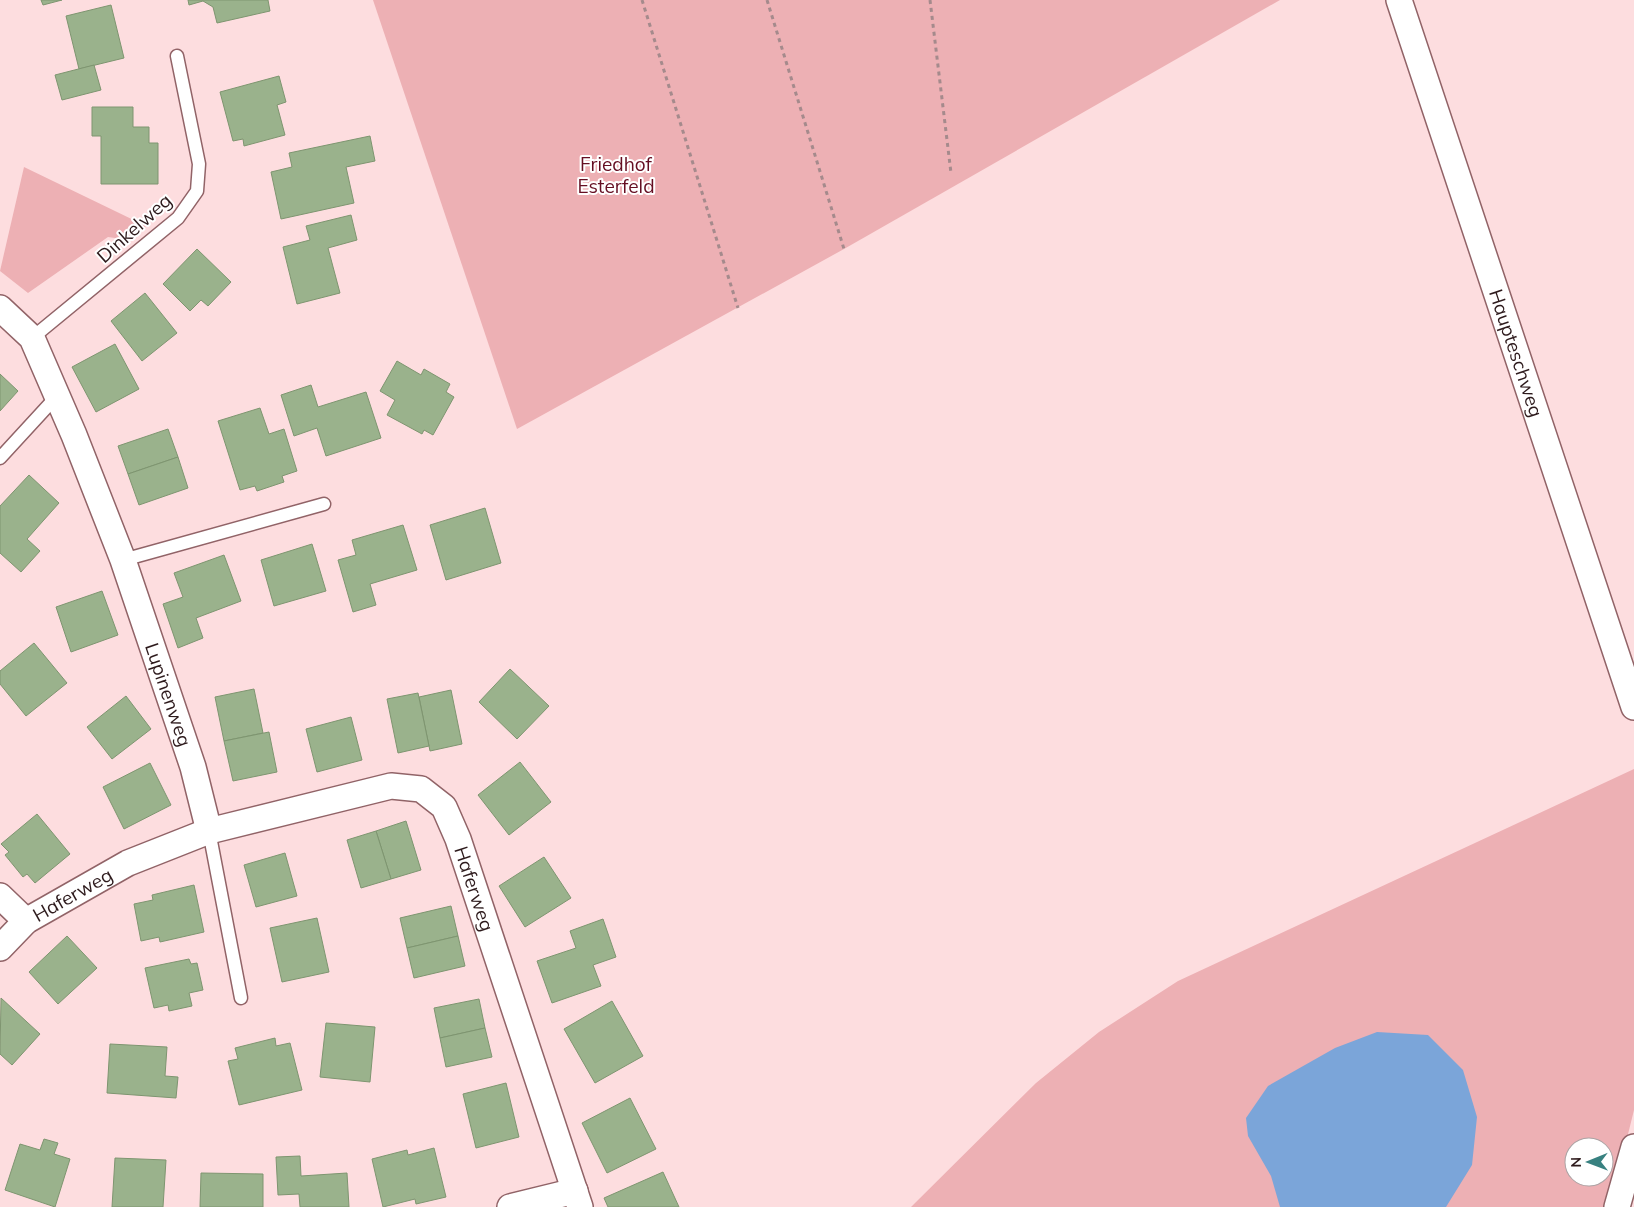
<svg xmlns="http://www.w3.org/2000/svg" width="1634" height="1207" viewBox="0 0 1634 1207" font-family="Mulish,sans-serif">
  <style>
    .green { fill: #edb0b4; fill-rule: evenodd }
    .water { fill: #7ba5d9 }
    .building { fill: #9ab28c; stroke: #7e9570 }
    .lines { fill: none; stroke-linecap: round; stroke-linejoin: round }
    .service-casing { stroke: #916367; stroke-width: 15 }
    .minor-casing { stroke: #916367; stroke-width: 28 }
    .path { stroke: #a58a8c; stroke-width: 3; stroke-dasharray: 4 4; stroke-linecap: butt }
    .service { stroke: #fff; stroke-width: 12 }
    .minor { stroke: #fff; stroke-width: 25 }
    .labels { text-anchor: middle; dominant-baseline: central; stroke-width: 4; stroke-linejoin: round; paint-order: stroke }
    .park-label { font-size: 19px; fill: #650e22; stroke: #fff }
    .street-label { font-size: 19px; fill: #2d1a1c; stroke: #fff }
  </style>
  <rect width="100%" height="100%" fill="#fddddf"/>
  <g class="green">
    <polygon points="373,0 1280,0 844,249 517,429"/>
    <polygon points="24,167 146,226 129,240 108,237 28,293 0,271"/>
    <path d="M 1634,769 L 1634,1110 L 1610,1207 L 911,1207 L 1036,1083 L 1099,1032 L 1178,981 ZM 1574,1147 L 1604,1147 L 1604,1177 L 1574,1177 Z"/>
  </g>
  <polygon class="water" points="1377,1032 1428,1035 1463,1070 1477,1117 1472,1165 1446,1207 1280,1207 1271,1176 1248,1136 1246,1118 1268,1086 1335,1048"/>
  <g class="building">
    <polygon points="41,0 62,0 43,5"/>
    <polygon points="188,0 268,0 270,11 217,23 213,7 203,1 189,5"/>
    <polygon points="111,5 124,58 79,69 66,16"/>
    <polygon points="94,65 101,90 62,100 55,75"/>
    <polygon points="279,76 286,102 277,105 285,135 244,146 243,139 233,141 220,92"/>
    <polygon points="92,107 133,107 133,127 149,127 149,143 158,143 158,184 101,184 101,136 92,136"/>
    <polygon points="370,136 375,161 346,167 354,203 281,219 271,172 292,167 289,153"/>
    <polygon points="351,215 357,240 328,248 340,293 297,304 283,247 310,240 306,226"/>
    <polygon points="197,249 231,282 208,306 201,300 190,311 163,284"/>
    <polygon points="145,293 177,333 142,361 111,321"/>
    <polygon points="115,344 139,389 96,412 72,367"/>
    <polygon points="397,361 421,375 424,369 450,384 446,392 454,397 433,435 424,430 422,434 387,415 395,400 380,391"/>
    <polygon points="0,374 18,391 0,411"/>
    <polygon points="311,385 318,407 366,392 381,438 326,456 317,428 294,436 281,395"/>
    <polygon points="260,408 269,434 284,429 297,471 282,476 284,482 257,491 255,486 240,490 218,421"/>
    <polygon points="168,429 178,457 128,474 118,446"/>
    <polygon points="178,457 188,488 139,505 128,474"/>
    <polygon points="29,475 59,503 27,539 40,551 21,572 0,553 0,506"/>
    <polygon points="485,508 501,563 446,580 430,525"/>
    <polygon points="403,525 417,570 370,584 376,605 353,612 338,560 356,555 352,540"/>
    <polygon points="312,544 326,591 274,606 261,560"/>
    <polygon points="224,555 241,601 196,618 203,638 178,648 163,604 183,597 174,573"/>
    <polygon points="102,591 118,635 71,652 56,607"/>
    <polygon points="34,643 67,683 26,716 0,684 0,671"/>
    <polygon points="510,669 549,706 517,739 479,702"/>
    <polygon points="254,689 263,733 224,741 215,697"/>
    <polygon points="451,690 462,744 430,751 419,697"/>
    <polygon points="418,693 429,746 398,753 387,699"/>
    <polygon points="126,696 151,729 112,759 87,727"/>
    <polygon points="351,717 362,760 317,772 306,729"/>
    <polygon points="269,732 277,772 233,781 224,741"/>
    <polygon points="520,762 551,802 509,835 478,795"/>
    <polygon points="150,763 171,805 124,829 103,787"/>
    <polygon points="37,814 70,854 35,883 27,874 23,877 5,855 9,852 1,844"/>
    <polygon points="406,821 421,870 391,879 376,831"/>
    <polygon points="376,831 391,879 361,888 347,840"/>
    <polygon points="285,853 297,896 256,907 244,865"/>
    <polygon points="544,857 571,898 525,927 499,886"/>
    <polygon points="194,885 204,932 160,942 159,937 141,941 134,904 153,900 152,895"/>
    <polygon points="451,906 458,936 407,948 400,918"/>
    <polygon points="317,918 329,972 282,982 270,928"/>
    <polygon points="603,919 616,957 593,965 601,986 552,1003 537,961 576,948 570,931"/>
    <polygon points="67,936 97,968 58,1004 29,972"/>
    <polygon points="458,936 465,966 414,978 407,948"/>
    <polygon points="189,959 191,964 197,963 203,990 189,993 192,1006 169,1011 168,1005 154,1008 145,968"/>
    <polygon points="1,998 40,1034 12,1065 0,1054"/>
    <polygon points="479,999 485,1028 440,1038 434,1008"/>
    <polygon points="612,1001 643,1056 595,1083 564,1029"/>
    <polygon points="326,1023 375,1027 370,1082 320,1077"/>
    <polygon points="485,1028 492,1057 446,1067 440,1038"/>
    <polygon points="275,1038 276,1046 290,1043 302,1090 239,1105 228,1061 238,1059 235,1048"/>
    <polygon points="110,1044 167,1047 165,1076 178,1077 176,1098 107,1093"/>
    <polygon points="506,1083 519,1137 476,1148 463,1094"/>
    <polygon points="630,1098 656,1149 607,1173 582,1123"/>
    <polygon points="44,1139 58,1143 54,1154 70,1159 55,1207 5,1190 20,1144 40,1150"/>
    <polygon points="434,1148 446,1197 416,1204 415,1199 383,1207 372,1159 407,1150 408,1155"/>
    <polygon points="300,1156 301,1176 347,1173 349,1207 300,1207 299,1194 278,1195 276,1157"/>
    <polygon points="115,1158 166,1160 163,1207 112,1207"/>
    <polygon points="663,1172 679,1207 608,1207 604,1198"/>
    <polygon points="201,1173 263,1174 263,1207 200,1207"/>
  </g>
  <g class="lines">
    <defs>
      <g id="service">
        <polyline points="32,338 178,218 197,191 199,164 177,56"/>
        <polyline points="0,458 57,396"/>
        <polyline points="123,560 324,504"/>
        <polyline points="209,831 241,998"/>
      </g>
      <g id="minor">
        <path id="s1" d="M 1399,0 L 1634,707"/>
        <path id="s2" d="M 0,308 L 32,338 L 74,435 L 123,560 L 193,767 L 209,831"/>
        <polyline points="0,896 26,921"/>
        <path id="s3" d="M 0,948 L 26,921 L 128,863 L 209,831 L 391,786 L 421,789 L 444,807 L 458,839 L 580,1207"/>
        <polyline points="510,1207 575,1191"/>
        <polyline points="1617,1207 1634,1147"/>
      </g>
    </defs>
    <use href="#service" class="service-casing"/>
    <use href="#minor" class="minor-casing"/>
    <g class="path">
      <polyline points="642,0 738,308"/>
      <polyline points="767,0 844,249"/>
      <polyline points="930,0 951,173"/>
    </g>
    <use href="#service" class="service"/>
    <use href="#minor" class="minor"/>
  </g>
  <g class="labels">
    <g class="park-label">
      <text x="616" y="164">Friedhof<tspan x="616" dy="22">Esterfeld</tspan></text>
    </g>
    <g class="street-label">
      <text transform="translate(134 228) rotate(-42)">Dinkelweg</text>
      <text stroke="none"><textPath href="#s1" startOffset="372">Haupteschweg</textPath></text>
      <text stroke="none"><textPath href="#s2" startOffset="426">Lupinenweg</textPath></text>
      <text stroke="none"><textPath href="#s3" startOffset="576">Haferweg</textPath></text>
      <text stroke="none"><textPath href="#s3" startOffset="91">Haferweg</textPath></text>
    </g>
  </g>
  <g transform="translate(1589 1162) rotate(269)"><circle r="24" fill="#ffffff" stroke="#aba3a4"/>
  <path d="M0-4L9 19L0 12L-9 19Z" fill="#388180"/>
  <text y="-8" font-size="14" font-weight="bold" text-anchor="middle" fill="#2d1a1c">N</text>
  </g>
</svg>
